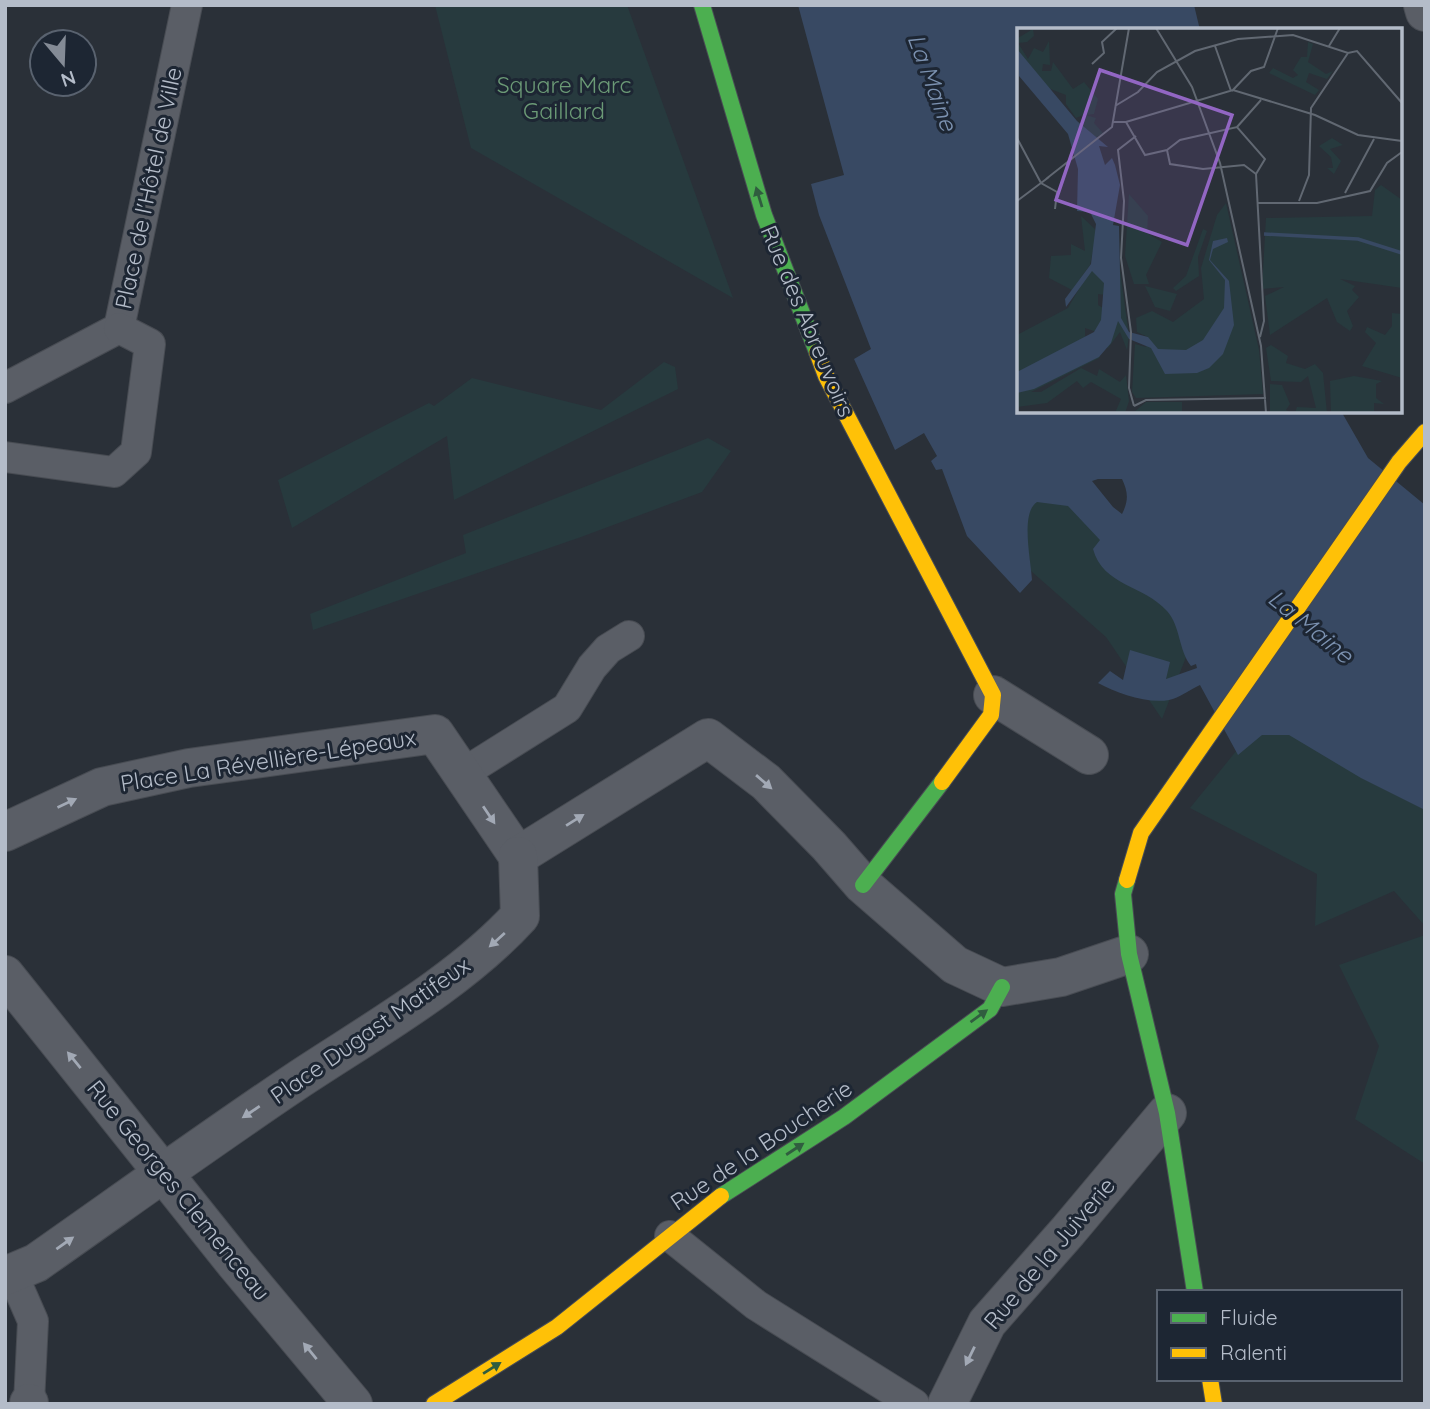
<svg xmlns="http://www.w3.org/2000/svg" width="1430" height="1409" viewBox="0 0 1430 1409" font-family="Quicksand,sans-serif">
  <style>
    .green { fill: #273a3e }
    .water { fill: #384963; fill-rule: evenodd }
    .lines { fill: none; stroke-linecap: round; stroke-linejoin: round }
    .lane-casing { stroke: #484c53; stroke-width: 32 }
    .street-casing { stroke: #484c53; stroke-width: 40 }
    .fast-casing { stroke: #484c53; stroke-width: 18 }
    .slow-casing { stroke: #484c53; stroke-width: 18 }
    .lane { stroke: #5a5e66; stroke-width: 30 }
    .street { stroke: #5a5e66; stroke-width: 38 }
    .fast { stroke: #4caf50; stroke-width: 16 }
    .slow { stroke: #ffc107; stroke-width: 16 }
    .oneway { fill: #305d3f }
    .oneway2 { fill: #a2a9b5 }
    .labels { text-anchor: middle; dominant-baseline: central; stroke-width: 6; stroke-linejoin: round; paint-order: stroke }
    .park-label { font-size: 23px; fill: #6b9a76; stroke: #1d2633 }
    .street-label { font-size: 23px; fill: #b4bcc9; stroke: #1d2633 }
    .water-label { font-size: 24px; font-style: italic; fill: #7c92b1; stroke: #1d2633 }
    .inset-river { fill: none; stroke: #384963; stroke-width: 3.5 }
    .inset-road { fill: none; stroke: #616872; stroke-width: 2 }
    .view { fill: #9266c3; fill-opacity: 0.15; stroke: #9266c3; stroke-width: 3.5 }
    .inset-edge { fill: none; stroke: #b4bcc9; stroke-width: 3.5 }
  </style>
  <rect width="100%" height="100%" fill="#2a3038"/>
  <g class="green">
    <polygon points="435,5 627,5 733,298 471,148"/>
    <polygon points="664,362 675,367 678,389 454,500 447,436 292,528 278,480 429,403 434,406 472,378 601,410"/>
    <polygon points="708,438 731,451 702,492 581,537 313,630 310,614 466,553 463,535"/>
    <polygon points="1040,475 1198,626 1162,719 1106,637 1006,549"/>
    <polygon points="1271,708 1425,746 1425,926 1394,891 1315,926 1317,874 1190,808"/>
    <polygon points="1425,935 1425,1164 1355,1119 1379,1046 1339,965"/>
  </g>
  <path class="water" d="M 798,5 L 1194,5 L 1200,30 L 1019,30 L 1019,411 L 1341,411 L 1368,458 L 1425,505 L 1425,810 L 1361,778 L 1289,735 L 1262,735 L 1238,755 L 1200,685 C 1191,689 1179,698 1169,700 C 1147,704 1117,693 1098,683 L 1110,671 L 1123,680 L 1130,650 L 1170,662 L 1166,679 L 1197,668 L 1196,664 L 1191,666 C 1178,649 1181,627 1167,611 C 1144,585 1103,586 1093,549 L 1100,540 L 1068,506 L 1037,502 C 1020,513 1031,560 1032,580 L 1020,593 L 967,536 L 942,469 L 936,470 L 931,461 L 937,456 L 924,433 L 895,450 L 854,359 L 871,349 L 819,215 L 811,184 L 844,175 ZM 1098,479 L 1122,479 C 1128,492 1129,500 1122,514 L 1113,507 L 1092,481 Z"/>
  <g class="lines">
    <defs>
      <g id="lane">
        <polyline points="5,388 119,328 187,5"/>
        <polyline points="5,457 114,472 136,452 150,344 119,328"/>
        <polyline points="462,774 567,708 592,667 608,649 629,636"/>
        <polyline points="670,1236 756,1305 914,1404"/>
        <polyline points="12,1273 33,1321 29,1403"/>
      </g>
      <g id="street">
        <polyline points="1423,5 1425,12"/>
        <polyline points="993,695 1089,755"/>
        <polyline points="5,832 102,787 189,768 435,734 518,856"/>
        <polyline points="518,856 708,738 766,782 829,846 863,885 955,965 1002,987 1061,977 1129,954"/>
        <polyline points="5,975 235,1263 353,1404"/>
        <path d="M 5,1276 L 36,1263 C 123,1202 210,1139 298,1080 C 372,1031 461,981 520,916 L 518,856"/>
        <polyline points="29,1404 29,1403"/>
        <polyline points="947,1404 987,1323 1068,1231 1167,1113"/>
      </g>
      <g id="fast">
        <polyline points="702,5 764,215 817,352"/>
        <polyline points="1127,880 1123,894 1129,954 1167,1113 1195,1292"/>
        <polyline points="863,885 942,782"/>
        <polyline points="721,1196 844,1117 990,1009 1002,987"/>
      </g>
      <g id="slow">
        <polyline points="817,352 826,376 993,695 991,715 942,782"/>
        <polyline points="1127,880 1141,833 1399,462 1425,432"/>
        <polyline points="1210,1379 1214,1404"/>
        <polyline points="434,1404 557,1327 721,1196"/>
      </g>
    </defs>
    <use href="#lane" class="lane-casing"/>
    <use href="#street" class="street-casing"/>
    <use href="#fast" class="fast-casing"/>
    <use href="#slow" class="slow-casing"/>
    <use href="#lane" class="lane"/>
    <use href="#street" class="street"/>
    <use href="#fast" class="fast"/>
    <use href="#slow" class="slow"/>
  </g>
  <defs><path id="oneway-solid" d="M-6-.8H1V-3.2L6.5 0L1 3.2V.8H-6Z" transform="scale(1.75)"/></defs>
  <g class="oneway">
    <use href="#oneway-solid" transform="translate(759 197) rotate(-107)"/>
    <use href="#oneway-solid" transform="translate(979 1016) rotate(-36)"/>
    <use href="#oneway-solid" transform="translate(795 1149) rotate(-33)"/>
    <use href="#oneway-solid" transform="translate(492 1368) rotate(-32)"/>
  </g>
  <g class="oneway2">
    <use href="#oneway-solid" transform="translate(764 782) rotate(41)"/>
    <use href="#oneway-solid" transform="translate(67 803) rotate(-25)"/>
    <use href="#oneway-solid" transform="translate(489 815) rotate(56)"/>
    <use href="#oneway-solid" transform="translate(575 820) rotate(-32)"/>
    <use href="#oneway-solid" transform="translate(497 940) rotate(138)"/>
    <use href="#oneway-solid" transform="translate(74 1060) rotate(-129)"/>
    <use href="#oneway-solid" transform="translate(251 1112) rotate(146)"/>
    <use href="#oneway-solid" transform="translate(65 1243) rotate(-35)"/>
    <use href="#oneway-solid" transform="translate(310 1351) rotate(-129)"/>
    <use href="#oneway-solid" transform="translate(970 1356) rotate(116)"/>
  </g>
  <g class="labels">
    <g class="park-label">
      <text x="564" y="84">Square Marc<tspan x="564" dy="26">Gaillard</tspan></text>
    </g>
    <g class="street-label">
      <text transform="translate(148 188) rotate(-78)">Place de l'Hôtel de Ville</text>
      <text transform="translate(808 321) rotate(67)">Rue des Abreuvoirs</text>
      <text transform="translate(268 760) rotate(-9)">Place La Révellière-Lépeaux</text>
      <text transform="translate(370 1030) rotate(-35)">Place Dugast Matifeux</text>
      <text transform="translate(761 1145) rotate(-34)">Rue de la Boucherie</text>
      <text transform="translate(179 1190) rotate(51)">Rue Georges Clemenceau</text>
      <text transform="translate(1049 1253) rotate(-50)">Rue de la Juiverie</text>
    </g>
    <g class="water-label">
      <text transform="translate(933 82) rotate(70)">La Maine</text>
      <text transform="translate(1311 626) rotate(39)">La Maine</text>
    </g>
  </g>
  <g transform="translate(1017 28)">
    <rect width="385" height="385" fill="#2a3038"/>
    <path d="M 16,1 L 17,8 L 10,14 L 1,15 L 11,31 L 17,20 L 26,24 L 32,13 L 33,37 L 26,36 L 25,43 L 34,43 L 36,34 L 56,61 L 67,54 L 81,71 L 77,86 L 68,87 L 79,90 L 77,95 L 86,105 L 76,112 L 62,102 L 66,87 L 59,90 L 49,76 L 49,67 L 23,57 L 0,28 L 1,10 ZM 291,14 L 296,16 L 291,34 L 309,46 L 316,43 L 310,51 L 292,45 L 289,54 L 302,62 L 298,67 L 252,45 L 256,40 L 276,50 L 281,47 L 276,42 L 284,29 L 290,29 ZM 315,110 L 326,117 L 313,121 L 324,133 L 317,146 L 310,140 L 316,140 L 314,129 L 302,118 ZM 364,157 L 385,172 L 385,260 L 323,251 L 338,258 L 335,262 L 342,269 L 330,283 L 336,298 L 333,303 L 320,294 L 310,270 L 253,307 L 248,268 L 267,259 L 245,261 L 249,190 L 355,188 L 358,162 ZM 112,166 L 131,188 L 130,205 L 145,214 L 129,247 L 132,256 L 117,256 L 108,228 ZM 209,175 L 242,322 L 246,366 L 119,370 L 115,364 L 118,316 L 129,319 L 131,309 L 120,304 L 119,290 L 135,283 L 156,294 L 187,271 L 184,240 L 200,187 ZM 64,188 L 80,203 L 73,237 L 55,262 L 32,250 L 34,228 L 54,227 L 54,216 L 68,223 ZM 186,201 L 190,203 L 181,229 L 182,248 L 159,263 L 156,260 L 169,248 ZM 98,206 L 112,308 L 110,322 L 103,304 L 91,320 L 88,318 ZM 74,240 L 93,250 L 89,267 L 81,266 L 81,277 L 89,282 L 80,304 L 68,300 L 68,312 L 0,351 L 0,307 L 51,280 ZM 128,258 L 160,266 L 153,283 L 138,279 ZM 375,285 L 385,286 L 385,350 L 345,338 L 359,315 L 348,304 L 350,299 L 368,307 L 375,298 ZM 254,317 L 271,328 L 269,335 L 288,341 L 298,336 L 306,345 L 310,385 L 278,385 L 280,379 L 299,380 L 291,348 L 284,354 L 254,353 L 249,320 ZM 85,321 L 82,330 L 14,364 L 24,364 L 64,340 L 80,348 L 82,341 L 103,354 L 109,347 L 112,373 L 108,385 L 98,385 L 104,371 L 74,354 L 66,360 L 60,353 L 30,375 L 0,379 L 0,363 ZM 337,348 L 365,353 L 359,356 L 359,370 L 367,376 L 357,375 L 357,385 L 314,385 L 313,353 ZM 253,356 L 265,357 L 273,376 L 269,382 L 274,385 L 253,385 ZM 129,374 L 165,374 L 165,385 L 116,385 Z" fill="#273a3e"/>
    <path d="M 0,21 L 60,93 L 91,119 L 82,118 L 88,137 L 95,130 L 98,137 L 103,157 L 96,197 L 102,198 L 104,290 L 112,304 L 131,309 L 141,321 L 169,322 L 186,312 L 207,280 L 208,252 L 192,232 L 196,213 L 210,210 L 211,214 L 196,221 L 193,232 L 212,253 L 217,297 L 206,326 L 192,340 L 180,345 L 148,346 L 134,320 L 112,311 L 101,293 L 94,315 L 82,329 L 17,361 L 0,365 L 0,344 L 77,304 L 84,292 L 87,255 L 75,243 L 49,279 L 48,271 L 74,236 L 79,196 L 73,184 L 60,183 L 61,141 L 51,106 L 2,48 Z" fill="#384963"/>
    <path class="inset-river" d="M 247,206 L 341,211 L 385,225"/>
    <path class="inset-road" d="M 139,0 L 175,59 L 203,135 L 244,318 L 249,385M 198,18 L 214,63M 312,18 L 323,0M 75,36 L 87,25 L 85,14 L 100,0M 215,63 L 234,43 L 247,39 L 261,0M 98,78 L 121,64 L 140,44 L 178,23 L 221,11 L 276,7 L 331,25 L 340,23 L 385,75M 96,94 L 109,94 L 216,62 L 298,87 L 341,107 L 385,113M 109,94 L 128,127 L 150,122M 220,99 L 244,72M 0,110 L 24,155 L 40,164 L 38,181M 150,122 L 163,112 L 220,99 L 248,131 L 239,146M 150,122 L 153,136 L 186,141 L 227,137 L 239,146M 239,146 L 247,293 L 243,309M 29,151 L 95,99 L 112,0M 328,165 L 357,111M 0,173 L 32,149M 282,173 L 292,147 L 294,80 L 331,25M 241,175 L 300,175 L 353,163 L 370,135 L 385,124M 117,378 L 112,360 L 114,304 L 104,230 L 107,173 L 101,122 L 119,108M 117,378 L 129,372 L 249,370"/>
    <path class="view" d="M 83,42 L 215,87 L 170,217 L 39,172 Z"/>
    <rect width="385" height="385" class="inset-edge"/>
  </g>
  <rect width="1430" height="1409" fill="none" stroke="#b4bcc9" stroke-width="14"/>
  <rect x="1157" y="1290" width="245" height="91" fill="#1d2633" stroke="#59626f" stroke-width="2"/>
  <rect x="1171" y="1313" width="35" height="10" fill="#4caf50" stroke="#59626f" stroke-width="2"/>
  <text x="1220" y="1325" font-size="21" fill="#b4bcc9">Fluide</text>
  <rect x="1171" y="1348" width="35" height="10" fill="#ffc107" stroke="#59626f" stroke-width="2"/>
  <text x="1220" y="1360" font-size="21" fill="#b4bcc9">Ralenti</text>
  <g transform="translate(63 63) rotate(161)"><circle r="33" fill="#1d2633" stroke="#59626f" stroke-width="2"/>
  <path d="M0-5L12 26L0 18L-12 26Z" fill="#848b96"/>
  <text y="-10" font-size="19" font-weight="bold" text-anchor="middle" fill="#b4bcc9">N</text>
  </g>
</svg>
